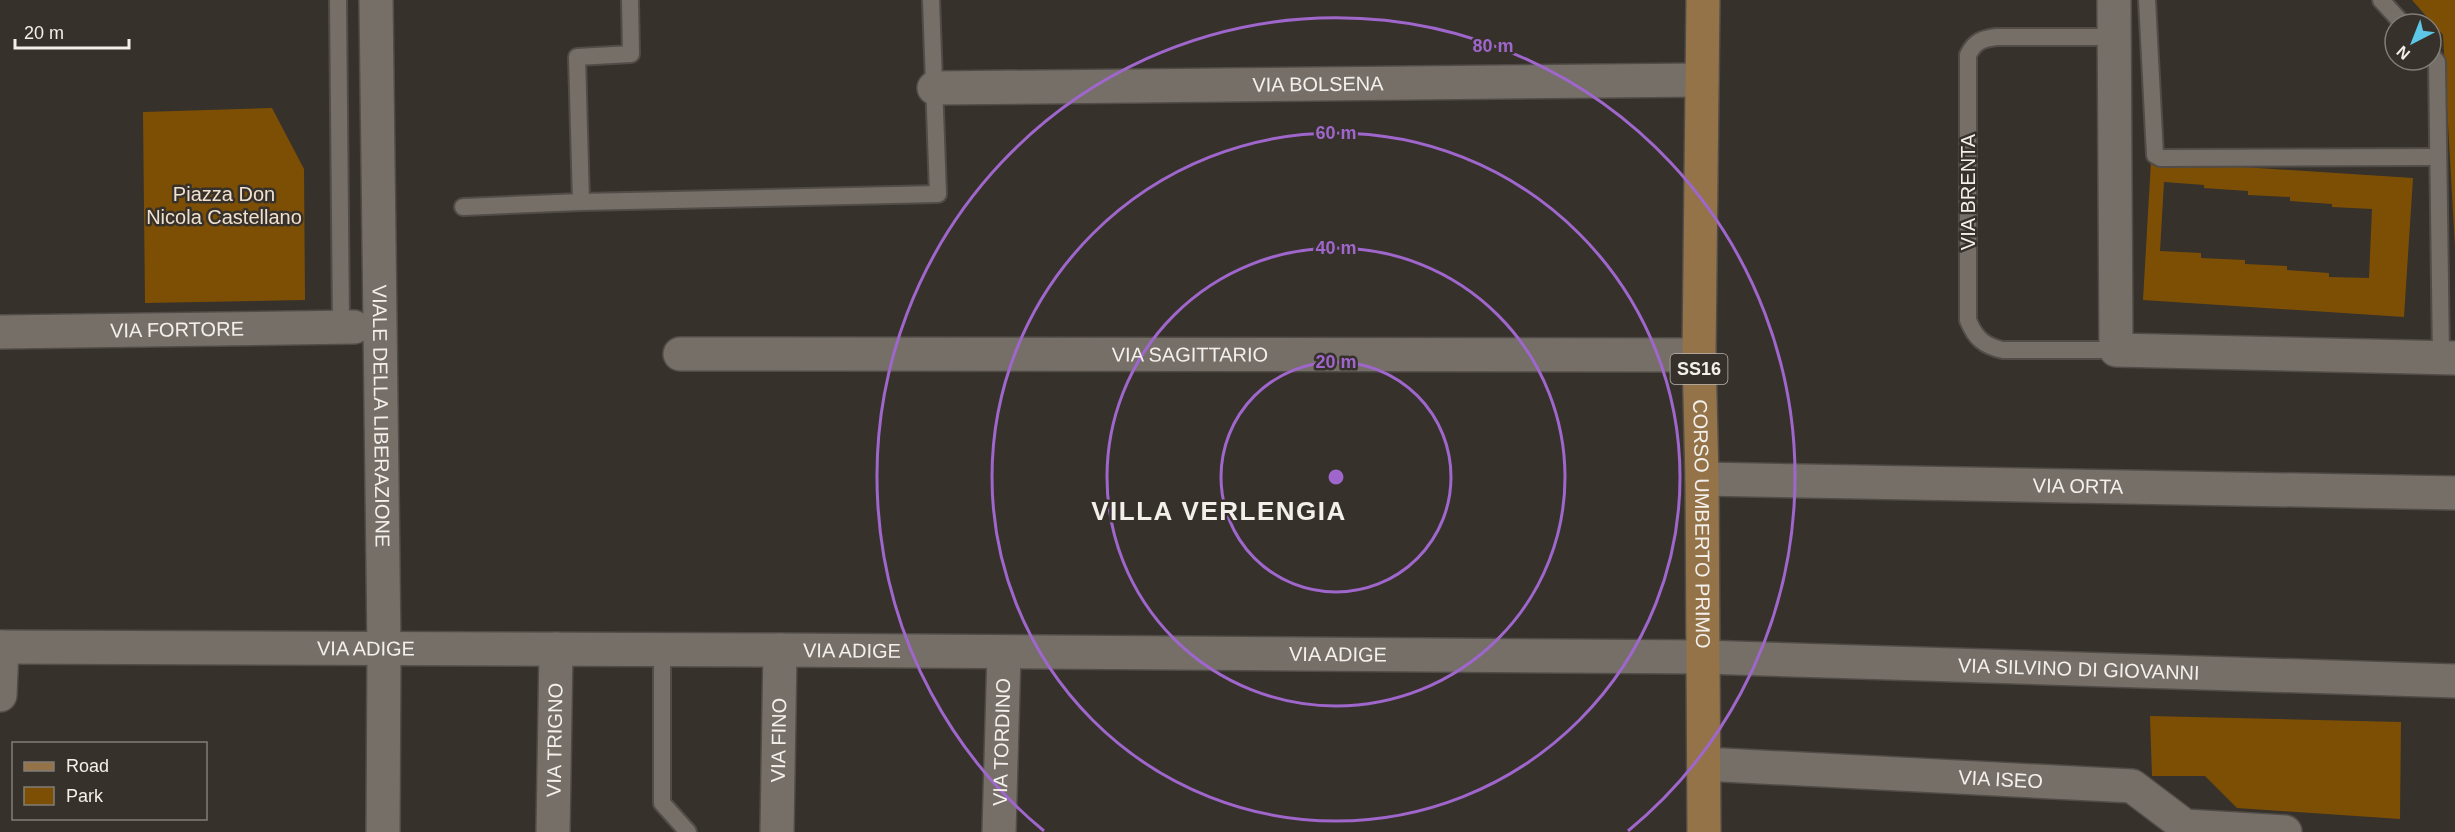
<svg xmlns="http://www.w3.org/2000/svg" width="2455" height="832" viewBox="0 0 2455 832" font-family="Arial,sans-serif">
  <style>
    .green { fill: #7d4f05; fill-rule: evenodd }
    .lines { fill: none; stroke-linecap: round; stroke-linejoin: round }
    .lane-casing { stroke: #514c47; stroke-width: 20 }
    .street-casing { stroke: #514c47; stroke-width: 36 }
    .primary-casing { stroke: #514c47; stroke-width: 36 }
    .lane { stroke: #756f68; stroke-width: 16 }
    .street { stroke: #756f68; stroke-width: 33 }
    .primary { stroke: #947349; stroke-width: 33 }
    .ring { fill: none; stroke: #9f66cc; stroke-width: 3 }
    .labels { text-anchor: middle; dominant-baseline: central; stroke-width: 5; stroke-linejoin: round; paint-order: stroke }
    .shield { fill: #36312b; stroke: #bab6b1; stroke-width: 1.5 }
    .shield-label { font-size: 18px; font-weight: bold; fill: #f3efeb }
    .street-label { font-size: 20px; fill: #f3efeb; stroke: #36312b }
    .park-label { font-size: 20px; fill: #f1e0cd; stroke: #36312b }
    .district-label { font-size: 26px; font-weight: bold; letter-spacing: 1.5px; fill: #f3efeb; stroke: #36312b }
    .centre { fill: #9f66cc; stroke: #36312b; stroke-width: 3 }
    .ring-label { font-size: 18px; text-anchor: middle; font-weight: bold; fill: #9f66cc; stroke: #36312b; stroke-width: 5; stroke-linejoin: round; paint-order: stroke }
  </style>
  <rect width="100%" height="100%" fill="#36312b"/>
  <g class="green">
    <polygon points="2412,0 2455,0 2455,247 2443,35"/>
    <polygon points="272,108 304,169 305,300 145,303 143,112"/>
    <path d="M 2151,161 L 2413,178 L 2404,317 L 2143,300 ZM 2164,182 L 2204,185 L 2204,188 L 2248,191 L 2248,195 L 2290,197 L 2290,201 L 2332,204 L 2332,207 L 2372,209 L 2369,278 L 2329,277 L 2329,273 L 2287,270 L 2287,266 L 2245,264 L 2245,260 L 2201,258 L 2201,253 L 2160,251 Z"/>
    <polygon points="2150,716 2401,722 2400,819 2237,808 2205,776 2152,776"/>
  </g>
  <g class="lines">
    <defs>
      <g id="lane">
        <polyline points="338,0 341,327"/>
        <polyline points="630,0 631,54 577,57 581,202 938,194 931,0"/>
        <polyline points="2147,0 2155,155 2160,158 2437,157"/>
        <polyline points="2381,0 2403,24"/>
        <path d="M 2114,37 L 1996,37 C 1982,39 1975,41 1968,55 L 1968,320 C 1975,338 1984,346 2003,350 L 2116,350"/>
        <polyline points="2431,55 2437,62 2441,358"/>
        <polyline points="463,207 581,202"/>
        <polyline points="662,649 662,803 688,832"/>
      </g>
      <g id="street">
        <path id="s1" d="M 376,0 L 384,648 L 383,832"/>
        <polyline points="2114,0 2116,350 2455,358"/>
        <path id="s2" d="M 934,88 L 1702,80"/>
        <path id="s3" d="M 0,332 L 354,327"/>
        <path id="s4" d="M 680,354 L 1699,355"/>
        <path id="s5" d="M 1702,479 L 2455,493"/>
        <path id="s6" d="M 0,647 L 780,650 L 1703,657 L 2455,681"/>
        <polyline points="0,695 2,647"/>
        <path id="s7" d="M 1704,764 L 2132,786 L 2185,826 L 2285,832"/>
        <path id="s8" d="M 553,832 L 556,649"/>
        <path id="s9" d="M 777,832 L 780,650"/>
        <path id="s10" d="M 999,832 L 1004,652"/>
      </g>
      <g id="primary">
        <path id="s11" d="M 1703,0 L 1699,355 L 1702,479 L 1704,832"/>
      </g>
    </defs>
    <use href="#lane" class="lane-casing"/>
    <use href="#street" class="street-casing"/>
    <use href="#primary" class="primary-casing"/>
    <use href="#lane" class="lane"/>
    <use href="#street" class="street"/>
    <use href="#primary" class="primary"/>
  </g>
  <g class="ring">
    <circle cx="1336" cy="477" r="115"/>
    <circle cx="1336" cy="477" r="229"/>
    <circle cx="1336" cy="477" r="344"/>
    <path d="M1044 831A459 459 0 1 1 1628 831"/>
  </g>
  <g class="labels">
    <rect class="shield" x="1670.5" y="354" width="57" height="30" rx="4.5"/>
    <g class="shield-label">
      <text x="1699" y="369">SS16</text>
    </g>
    <g class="street-label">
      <text stroke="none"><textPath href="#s2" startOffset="384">VIA BOLSENA</textPath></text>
      <text transform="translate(1968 192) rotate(-90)">VIA BRENTA</text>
      <text stroke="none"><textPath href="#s3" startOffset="177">VIA FORTORE</textPath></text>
      <text stroke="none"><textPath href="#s4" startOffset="510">VIA SAGITTARIO</textPath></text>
      <text stroke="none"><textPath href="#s1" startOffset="416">VIALE DELLA LIBERAZIONE</textPath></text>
      <text stroke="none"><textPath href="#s5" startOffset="376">VIA ORTA</textPath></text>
      <text stroke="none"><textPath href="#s11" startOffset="524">CORSO UMBERTO PRIMO</textPath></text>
      <text stroke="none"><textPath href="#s6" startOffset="366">VIA ADIGE</textPath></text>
      <text stroke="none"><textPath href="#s6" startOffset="852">VIA ADIGE</textPath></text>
      <text stroke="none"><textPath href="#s6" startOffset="1338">VIA ADIGE</textPath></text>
      <text stroke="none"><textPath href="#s6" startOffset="2079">VIA SILVINO DI GIOVANNI</textPath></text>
      <text stroke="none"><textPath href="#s8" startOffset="92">VIA TRIGNO</textPath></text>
      <text stroke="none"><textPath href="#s9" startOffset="92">VIA FINO</textPath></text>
      <text stroke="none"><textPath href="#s10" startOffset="90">VIA TORDINO</textPath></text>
      <text stroke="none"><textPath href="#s7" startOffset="297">VIA ISEO</textPath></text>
    </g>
    <g class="park-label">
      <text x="224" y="194">Piazza Don<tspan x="224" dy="23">Nicola Castellano</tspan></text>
    </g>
    <g class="district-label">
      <text x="1219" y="511">VILLA VERLENGIA</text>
    </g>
  </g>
  <circle cx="1336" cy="477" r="9" class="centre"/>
  <g class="ring-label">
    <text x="1493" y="52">80 m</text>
    <text x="1336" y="139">60 m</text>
    <text x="1336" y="254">40 m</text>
    <text x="1336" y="368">20 m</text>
  </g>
  <rect x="12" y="742" width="195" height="78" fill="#36312b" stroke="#827d78" stroke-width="1.5"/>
  <rect x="24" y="762" width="30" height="9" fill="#947349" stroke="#827d78" stroke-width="1.5"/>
  <text x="66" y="772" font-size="18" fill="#f3efeb">Road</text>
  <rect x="24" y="787" width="30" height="18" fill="#7d4f05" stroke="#827d78" stroke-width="1.5"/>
  <text x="66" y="802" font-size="18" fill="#f3efeb">Park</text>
  <g transform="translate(2413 42) rotate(222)"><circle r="28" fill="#36312b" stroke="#827d78" stroke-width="1.5"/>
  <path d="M0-4.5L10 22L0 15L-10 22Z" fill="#5cc7e7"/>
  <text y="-9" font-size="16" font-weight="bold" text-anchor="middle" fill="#f3efeb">N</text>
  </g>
  <path d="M15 39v9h114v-9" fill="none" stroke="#f3efeb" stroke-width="3"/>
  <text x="24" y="39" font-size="18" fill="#f3efeb" stroke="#36312b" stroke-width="4.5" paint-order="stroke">20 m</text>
</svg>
